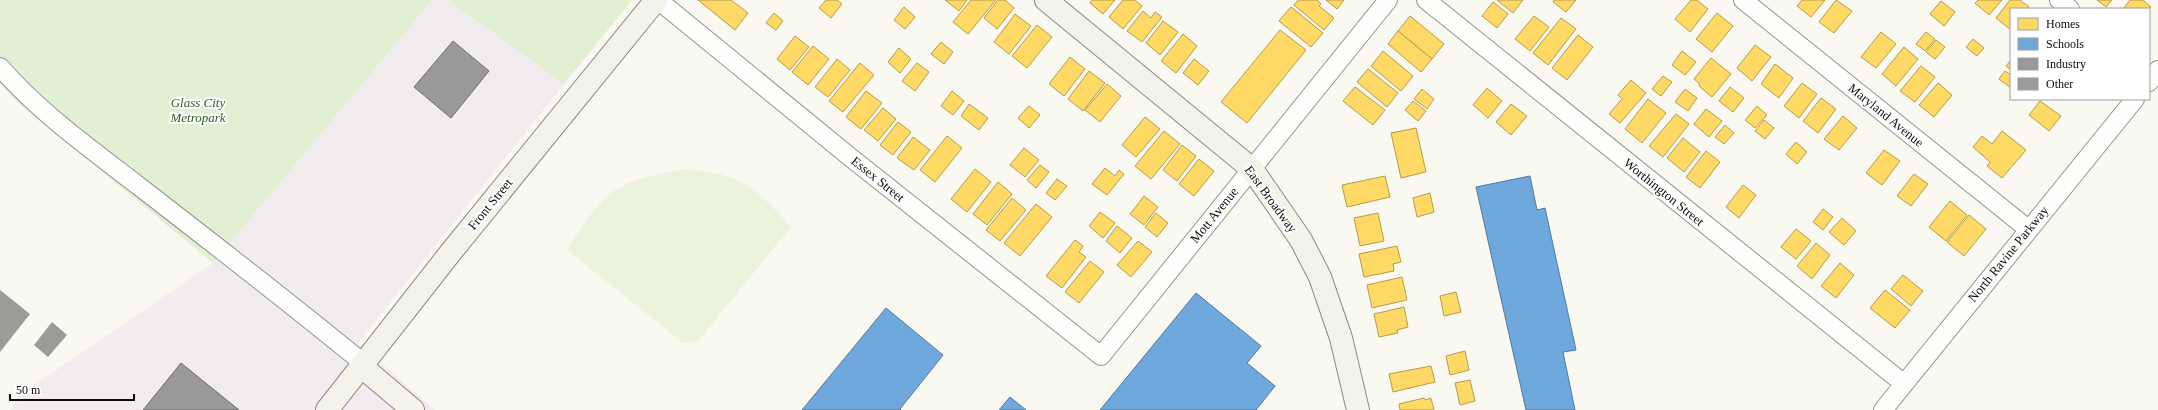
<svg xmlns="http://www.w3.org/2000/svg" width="2158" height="410" viewBox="0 0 2158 410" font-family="Georgia,serif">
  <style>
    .industrial { fill: #f1ecee }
    .green { fill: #e1efd2 }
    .pitch { fill: #ebf3dc }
    .homes { fill: #ffd966; stroke: #b69c4b }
    .schools { fill: #6fa8dc; stroke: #51799e }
    .industry { fill: #999; stroke: #6f6f6f }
    .building { fill: #9c9b97 }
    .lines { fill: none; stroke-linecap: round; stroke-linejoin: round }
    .street-casing { stroke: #93938f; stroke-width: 20 }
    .secondary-casing { stroke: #8a8986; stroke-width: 24 }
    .street { stroke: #fefefd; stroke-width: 18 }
    .secondary { stroke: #f4f3e9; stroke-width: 22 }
    .labels { text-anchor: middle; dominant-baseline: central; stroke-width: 4; stroke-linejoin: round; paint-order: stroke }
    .park-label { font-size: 13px; font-style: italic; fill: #2a5f21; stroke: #fff }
    .street-label { font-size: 13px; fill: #0c0c0c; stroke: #fff }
  </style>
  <rect width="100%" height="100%" fill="#faf9f1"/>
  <polygon class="industrial" points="432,0 448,0 564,84 358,343 435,410 11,410 27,390 213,263"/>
  <g class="green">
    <polygon points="0,0 432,0 213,263 16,101 0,84"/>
    <polygon points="448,0 632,0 564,84"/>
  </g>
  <path class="pitch" d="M 680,170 C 733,169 758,188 791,227 L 698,341 L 683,343 L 567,250 C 580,230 599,197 621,187 C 639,177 660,174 680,170 Z"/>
  <g class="homes">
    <polygon points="698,0 731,0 748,13 735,30"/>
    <polygon points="826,0 837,0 842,4 831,18 819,8"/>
    <polygon points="945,0 967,0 959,11"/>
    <polygon points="971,0 996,0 968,34 953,22"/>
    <polygon points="998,0 1005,0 1014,8 997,29 984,18"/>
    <polygon points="1092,0 1115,0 1103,14 1090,3"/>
    <polygon points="1123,0 1135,0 1142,6 1123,29 1109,17"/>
    <polygon points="1298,0 1317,0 1321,4 1319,6 1334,18 1324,30 1294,5"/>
    <polygon points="1326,0 1344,0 1337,9"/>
    <polygon points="1497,0 1523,0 1513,13"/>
    <polygon points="1554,0 1576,0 1566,12 1553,2"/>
    <polygon points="1691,0 1697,0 1708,9 1690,32 1675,19"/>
    <polygon points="1802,0 1825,0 1811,17 1797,6"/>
    <polygon points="1836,0 1852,11 1834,33 1819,22"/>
    <polygon points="1978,0 2002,0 1989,15 1975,3"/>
    <polygon points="2010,0 2020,0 2029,7 2027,9 2011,9 2011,30 1996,18"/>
    <polygon points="2097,0 2112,0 2106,7"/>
    <polygon points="2130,0 2143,0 2151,7 2149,9 2123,9"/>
    <polygon points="1941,1 1955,12 1944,26 1930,14"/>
    <polygon points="1493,2 1508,14 1497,28 1482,16"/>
    <polygon points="904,7 915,17 905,29 894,20"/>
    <polygon points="1291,7 1323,33 1311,47 1279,21"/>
    <polygon points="1143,11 1151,18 1155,12 1162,17 1142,42 1127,31"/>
    <polygon points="774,13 783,21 776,30 766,23"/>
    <polygon points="1717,13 1733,26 1712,52 1696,39"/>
    <polygon points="1015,14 1031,26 1009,54 994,42"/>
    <polygon points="1410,16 1444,44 1432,59 1398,31"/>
    <polygon points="1534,16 1549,27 1530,51 1515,39"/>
    <polygon points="1561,18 1576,29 1548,65 1533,53"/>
    <polygon points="1163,21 1178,32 1160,55 1146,43"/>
    <polygon points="1037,25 1052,37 1027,68 1012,56"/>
    <polygon points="1280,30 1306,50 1247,123 1221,102"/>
    <polygon points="1398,31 1432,59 1421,72 1388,44"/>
    <polygon points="1881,32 1896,44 1876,68 1861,57"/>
    <polygon points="1926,32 1935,39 1925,51 1916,44"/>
    <polygon points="1183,34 1197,46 1176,73 1161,61"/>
    <polygon points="1578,35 1593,47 1567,80 1552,68"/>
    <polygon points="795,36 809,47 790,70 777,59"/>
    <polygon points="1973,39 1984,48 1977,56 1966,47"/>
    <polygon points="1936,40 1945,47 1935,59 1926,52"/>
    <polygon points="941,42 953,52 944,64 931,54"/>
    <polygon points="1755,45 1771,57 1752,81 1737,68"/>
    <polygon points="813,46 829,59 808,85 792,72"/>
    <polygon points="1904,47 1918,59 1896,86 1882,74"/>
    <polygon points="899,48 911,59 900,73 888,62"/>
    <polygon points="1383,51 1413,76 1401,91 1371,66"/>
    <polygon points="1682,51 1696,62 1685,75 1672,65"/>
    <polygon points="1070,57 1085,69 1064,96 1049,84"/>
    <polygon points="1711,58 1731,74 1712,97 1699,86 1700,84 1694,79"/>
    <polygon points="837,59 850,70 828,97 815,87"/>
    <polygon points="1194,59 1209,71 1198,85 1183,73"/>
    <polygon points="2011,60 2011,70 2006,66"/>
    <polygon points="860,63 874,75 843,112 829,101"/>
    <polygon points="917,63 929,72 915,91 902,81"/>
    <polygon points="1775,64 1793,78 1779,98 1761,84"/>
    <polygon points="1921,66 1935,77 1915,102 1900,91"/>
    <polygon points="1368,69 1398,93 1387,107 1357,82"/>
    <polygon points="1089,71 1105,83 1083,111 1068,99"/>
    <polygon points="2005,71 2011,75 2011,88 1999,79"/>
    <polygon points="1663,76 1672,82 1661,96 1652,89"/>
    <polygon points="1631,80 1646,93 1620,123 1609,114 1622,99 1618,95"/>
    <polygon points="1802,83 1817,94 1799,118 1784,106"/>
    <polygon points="1938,83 1952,95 1934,117 1919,105"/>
    <polygon points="1107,84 1121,96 1100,122 1085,110"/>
    <polygon points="1355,87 1385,110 1373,125 1343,101"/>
    <polygon points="1730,87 1744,98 1733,112 1719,101"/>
    <polygon points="1487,88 1502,101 1488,118 1473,105"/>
    <polygon points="1422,89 1434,99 1427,109 1414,99"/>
    <polygon points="1685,89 1697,98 1688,111 1675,102"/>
    <polygon points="866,91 882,103 861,129 846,117"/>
    <polygon points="952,91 964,101 953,115 941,106"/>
    <polygon points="1821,98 1836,109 1818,133 1803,121"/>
    <polygon points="1648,99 1666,113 1642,143 1625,129"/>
    <polygon points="1413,101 1426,111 1418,121 1405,110"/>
    <polygon points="2040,101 2061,116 2049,131 2029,115"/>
    <polygon points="969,104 988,118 979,130 961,116"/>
    <polygon points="1511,104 1527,116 1511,135 1496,122"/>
    <polygon points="1029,106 1040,115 1029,128 1018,118"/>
    <polygon points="1757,106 1767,115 1755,128 1745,120"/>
    <polygon points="883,108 896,119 878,141 864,130"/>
    <polygon points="1706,109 1722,121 1709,137 1694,124"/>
    <polygon points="1676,114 1689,124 1663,157 1649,146"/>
    <polygon points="1843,116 1857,128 1839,150 1824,139"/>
    <polygon points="1145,117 1160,129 1136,157 1122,145"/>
    <polygon points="1764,120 1774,128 1765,139 1755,131"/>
    <polygon points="898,122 911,132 893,155 880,145"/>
    <polygon points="1725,125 1734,133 1724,144 1715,137"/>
    <polygon points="1416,128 1426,172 1401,178 1391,133"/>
    <polygon points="1164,131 1180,144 1151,179 1135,166"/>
    <polygon points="2002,131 2026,150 2002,178 1987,166 1990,162 1973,147 1982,136 1992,144"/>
    <polygon points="947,136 962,148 935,182 920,170"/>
    <polygon points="913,137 930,150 914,170 897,158"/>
    <polygon points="1683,138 1700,152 1684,172 1667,158"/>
    <polygon points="1796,142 1807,152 1797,164 1786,154"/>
    <polygon points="1182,145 1196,156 1177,181 1163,170"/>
    <polygon points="1024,148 1039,160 1025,177 1010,165"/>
    <polygon points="1884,150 1900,161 1882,185 1866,173"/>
    <polygon points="1706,151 1720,162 1700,188 1686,177"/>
    <polygon points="1199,159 1214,171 1194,196 1179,184"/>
    <polygon points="1040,165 1049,172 1036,188 1027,180"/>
    <polygon points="1105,168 1115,176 1119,170 1124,174 1107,195 1092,184"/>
    <polygon points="975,169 991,182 967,212 951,199"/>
    <polygon points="1914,174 1928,184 1911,206 1897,196"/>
    <polygon points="1385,176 1390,197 1347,207 1342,185"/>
    <polygon points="1057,179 1067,186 1055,200 1046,193"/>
    <polygon points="998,182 1012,194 987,225 973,214"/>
    <polygon points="1743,185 1756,195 1739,218 1726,207"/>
    <polygon points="1430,193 1434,212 1417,217 1413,198"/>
    <polygon points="1144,196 1158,207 1144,225 1130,214"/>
    <polygon points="1012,198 1026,210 1000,241 986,230"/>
    <polygon points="1950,201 1967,215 1946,241 1929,227"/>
    <polygon points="1036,204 1052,217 1020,256 1004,243"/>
    <polygon points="1823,209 1833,217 1823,230 1813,222"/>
    <polygon points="1100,212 1115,223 1103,238 1089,226"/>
    <polygon points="1156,213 1168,223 1157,237 1145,227"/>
    <polygon points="1378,213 1384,241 1360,246 1354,218"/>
    <polygon points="1969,215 1986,229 1964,256 1947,242"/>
    <polygon points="1842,218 1856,231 1844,245 1829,232"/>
    <polygon points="1117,226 1132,238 1120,253 1106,241"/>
    <polygon points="1796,229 1811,241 1796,259 1781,247"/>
    <polygon points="1075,240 1083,246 1079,252 1086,257 1062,288 1046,276"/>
    <polygon points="1138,241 1152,252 1131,277 1117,265"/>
    <polygon points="1816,243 1830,255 1812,279 1797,266"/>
    <polygon points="1397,246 1401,262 1393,264 1394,271 1364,277 1359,254"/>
    <polygon points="1090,261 1104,272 1079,303 1065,292"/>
    <polygon points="1840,263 1854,275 1836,298 1821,286"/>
    <polygon points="1903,275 1923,291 1911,306 1891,289"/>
    <polygon points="1402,277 1407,300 1372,308 1367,285"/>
    <polygon points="1885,290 1910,310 1895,328 1870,308"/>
    <polygon points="1456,292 1461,312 1444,316 1440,296"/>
    <polygon points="1404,307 1408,327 1397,330 1398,333 1379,337 1374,314"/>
    <polygon points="1465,351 1469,370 1450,375 1446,356"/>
    <polygon points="1431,366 1435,382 1393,392 1389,374"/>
    <polygon points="1470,380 1475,401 1460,405 1455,383"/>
    <polygon points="1424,398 1425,400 1431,398 1434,410 1400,410 1399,404"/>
  </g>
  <g class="schools">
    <polygon points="1530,176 1537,210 1545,208 1576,350 1563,352 1575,410 1526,410 1476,187"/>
    <polygon points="1196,293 1261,346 1247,363 1275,386 1256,410 1100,410"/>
    <polygon points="886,308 943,355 900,409 901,410 802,410"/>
    <polygon points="1010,397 1026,410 999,410"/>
  </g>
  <g class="industry">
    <polygon points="453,41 489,71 451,118 414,87"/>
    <polygon points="181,363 239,410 143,410"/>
  </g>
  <g class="building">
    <polygon points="0,290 30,314 0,352"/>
    <polygon points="52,322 67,335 48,357 34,345"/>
  </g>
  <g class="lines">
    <defs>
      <g id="street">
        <polyline points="658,0 850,157 1101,356 1388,0"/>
        <polyline points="1426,0 1903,383"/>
        <polyline points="1743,0 2028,229"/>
        <polyline points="2059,0 2070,9"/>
        <path d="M 0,67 C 41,114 91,149 140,187 C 215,245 290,303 363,363"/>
        <polyline points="2149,82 2158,70"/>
        <polyline points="1883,410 2135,99"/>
      </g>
      <g id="secondary">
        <polyline points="1046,0 1252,169 1301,240 1320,277 1341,338 1358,410"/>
        <polyline points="361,366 413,410"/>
        <polyline points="327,410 451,252 656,0"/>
      </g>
    </defs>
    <use href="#street" class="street-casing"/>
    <use href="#secondary" class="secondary-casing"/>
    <use href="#street" class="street"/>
    <use href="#secondary" class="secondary"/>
  </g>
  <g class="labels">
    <g class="park-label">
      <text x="198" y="102">Glass City<tspan x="198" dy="15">Metropark</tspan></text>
    </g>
    <g class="street-label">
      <text transform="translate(1886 115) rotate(39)">Maryland Avenue</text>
      <text transform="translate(878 179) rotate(39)">Essex Street</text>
      <text transform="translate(1664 192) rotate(39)">Worthington Street</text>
      <text transform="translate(1271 199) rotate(54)">East Broadway</text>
      <text transform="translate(490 204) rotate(-51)">Front Street</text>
      <text transform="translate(1214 215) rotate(-51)">Mott Avenue</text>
      <text transform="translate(2008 254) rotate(-51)">North Ravine Parkway</text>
    </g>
  </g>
  <rect x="2010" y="8" width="140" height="92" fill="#ffffff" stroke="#9e9e9e"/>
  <rect x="2018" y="18" width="20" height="12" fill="#ffd966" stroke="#9e9e9e"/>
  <text x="2046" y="28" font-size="12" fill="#0c0c0c">Homes</text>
  <rect x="2018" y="38" width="20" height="12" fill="#6fa8dc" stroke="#9e9e9e"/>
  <text x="2046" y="48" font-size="12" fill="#0c0c0c">Schools</text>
  <rect x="2018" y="58" width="20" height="12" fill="#999999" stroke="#9e9e9e"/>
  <text x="2046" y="68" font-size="12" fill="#0c0c0c">Industry</text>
  <rect x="2018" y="78" width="20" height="12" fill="#9c9b97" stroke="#9e9e9e"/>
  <text x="2046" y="88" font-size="12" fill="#0c0c0c">Other</text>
  <path d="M10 394v6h124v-6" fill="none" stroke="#0c0c0c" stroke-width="2"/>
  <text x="16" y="394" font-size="12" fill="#0c0c0c" stroke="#ffffff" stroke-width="3" paint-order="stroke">50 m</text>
</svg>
